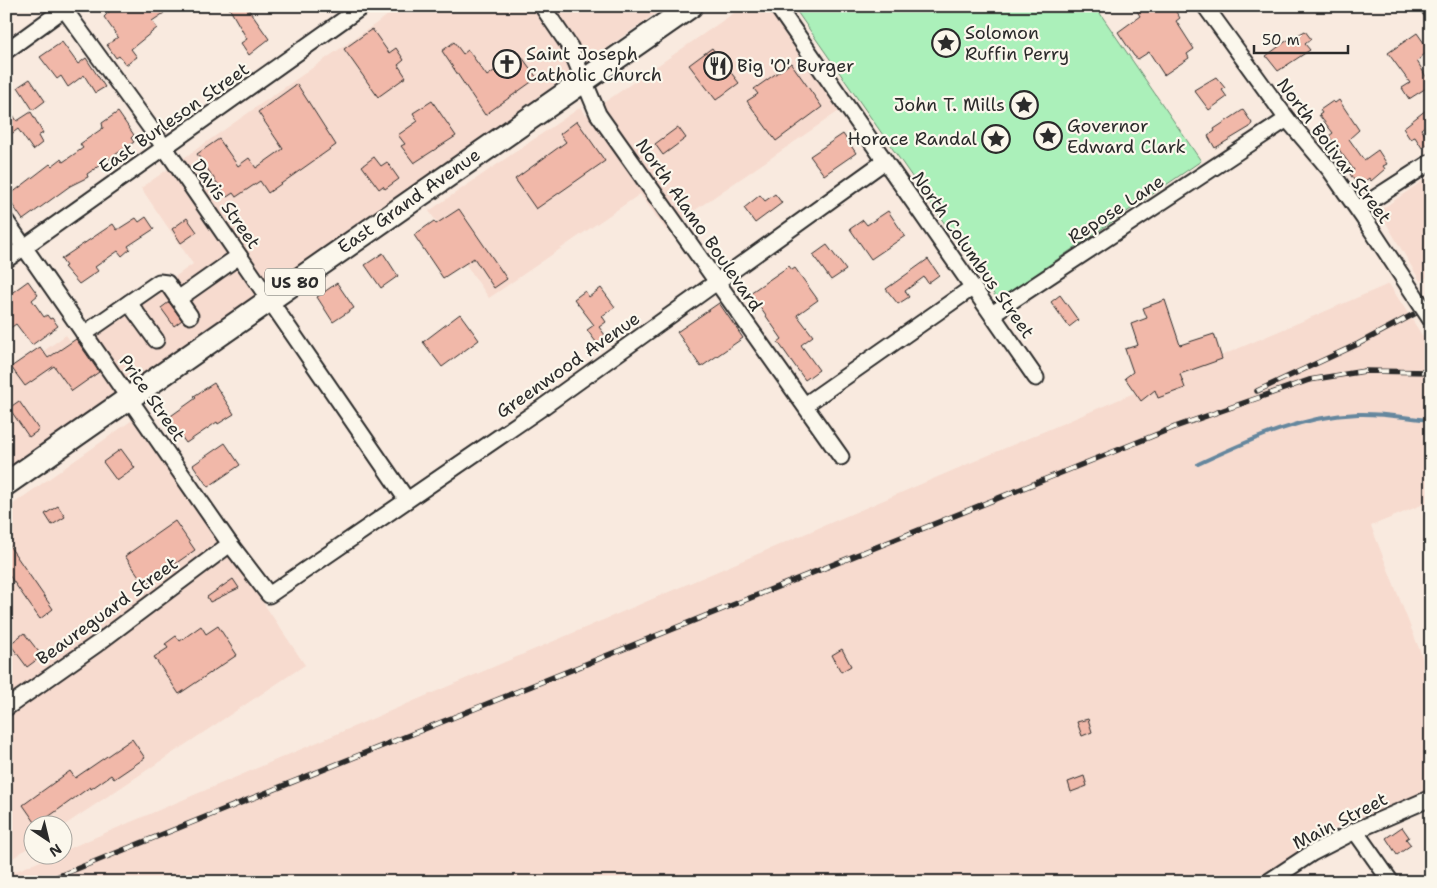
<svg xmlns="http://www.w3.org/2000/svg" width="1437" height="888" viewBox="0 0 1437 888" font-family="'Shantell Sans',sans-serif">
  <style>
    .built { fill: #f7dbcf }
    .green { fill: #abf0ba; stroke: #6b8e72 }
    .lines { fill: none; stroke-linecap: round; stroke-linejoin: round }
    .stream { stroke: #65879e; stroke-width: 4 }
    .building { fill: #f1b8a9; stroke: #2b2b2b }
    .minor-casing { stroke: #2b2b2b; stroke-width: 19 }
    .highway-casing { stroke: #2b2b2b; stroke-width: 26 }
    .minor { stroke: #fbf7ec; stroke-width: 15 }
    .highway { stroke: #fbf7ec; stroke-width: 22 }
    .rail-casing { stroke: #2b2b2b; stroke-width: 5.5 }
    .rail { stroke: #fbf7ec; stroke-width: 4; stroke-dasharray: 11; stroke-linecap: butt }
    .minor-bridge-casing { stroke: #2b2b2b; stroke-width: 19; stroke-linecap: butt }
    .minor-bridge { stroke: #fbf7ec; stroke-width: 15 }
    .labels { text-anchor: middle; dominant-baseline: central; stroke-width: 4.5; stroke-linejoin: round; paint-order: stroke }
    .shield { fill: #fbf7ec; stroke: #696865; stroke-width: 1 }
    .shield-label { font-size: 16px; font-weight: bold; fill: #2b2b2b }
    .poi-label { font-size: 18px; fill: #2b2b2b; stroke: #fbf7ec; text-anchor: start }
    .street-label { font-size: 18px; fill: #2b2b2b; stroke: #fbf7ec }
  </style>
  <rect width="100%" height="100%" fill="#f9eadf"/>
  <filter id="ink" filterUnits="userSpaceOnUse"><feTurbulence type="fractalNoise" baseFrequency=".02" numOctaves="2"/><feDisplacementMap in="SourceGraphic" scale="10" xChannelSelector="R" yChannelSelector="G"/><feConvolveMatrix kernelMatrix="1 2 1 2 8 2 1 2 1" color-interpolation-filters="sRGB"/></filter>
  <g filter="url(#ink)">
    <g class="built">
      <polygon points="401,6 666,6 6,474 6,378 66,335 75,347 193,264 141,188"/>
      <polygon points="744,6 771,6 842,109 666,230 640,194 489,298 429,211 581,107 586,115"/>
      <polygon points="1431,175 1431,275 1420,281 1379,211"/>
      <polygon points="1389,284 1431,349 1431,501 1371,526 1431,679 1431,789 1338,827 1253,882 6,882 6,875 53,856 62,856 63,851"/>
      <polygon points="138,416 305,665 63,826 32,826 32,845 6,863 6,509"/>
    </g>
    <polygon class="green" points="793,6 1095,6 1201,161 998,300"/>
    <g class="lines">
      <path class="stream" d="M 1198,464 C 1250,440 1300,416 1358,414 C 1382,413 1407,418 1431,420"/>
    </g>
    <g class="building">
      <polygon points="115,6 159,6 164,13 152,21 157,28 131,49 137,57 126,65 119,56 116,58 107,45 118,37 104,17"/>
      <polygon points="228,6 246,6 269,39 249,55 241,43 247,39"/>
      <polygon points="1134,6 1172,6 1180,18 1176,21 1194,49 1187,54 1189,58 1164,75 1149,52 1138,59 1134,56 1118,32 1140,16"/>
      <polygon points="372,29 389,53 396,48 404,60 398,65 406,77 378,97 344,49"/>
      <polygon points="1305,31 1311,39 1305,44 1310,50 1278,71 1266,56 1285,42"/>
      <polygon points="1417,33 1429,50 1417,61 1431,85 1409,99 1402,88 1410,83 1388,53"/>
      <polygon points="62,42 78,64 86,58 105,87 95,93 84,75 68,87 61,76 57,79 40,57"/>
      <polygon points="454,42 463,54 468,50 487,76 519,53 537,78 485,115 442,51"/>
      <polygon points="712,48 739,83 716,100 689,65"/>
      <polygon points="791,63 822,107 776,141 747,101 758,94 754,89"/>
      <polygon points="1216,77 1225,88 1222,90 1227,97 1209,110 1194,90"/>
      <polygon points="30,79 45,101 33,110 18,87"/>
      <polygon points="297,84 336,145 268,193 260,181 236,197 233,193 227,197 197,154 219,139 238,166 249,158 256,168 283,149 258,112"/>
      <polygon points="1339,100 1359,130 1349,139 1364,160 1378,150 1387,164 1383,166 1385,169 1371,181 1369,178 1364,182 1362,180 1356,183 1350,174 1354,170 1329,136 1333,133 1319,115 1322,113 1320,110 1333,101 1335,103"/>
      <polygon points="432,101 456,136 414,163 401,146 405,144 398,135 418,121 413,113"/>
      <polygon points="1431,106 1431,121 1421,129 1430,142 1422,148 1415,137 1410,139 1403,128"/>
      <polygon points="1243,110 1252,123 1250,127 1215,148 1208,136 1215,131 1214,129"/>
      <polygon points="31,112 43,133 38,136 42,143 33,150 18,129 6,138 6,119 13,115 17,121"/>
      <polygon points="118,112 134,135 131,138 134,142 87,174 88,177 70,186 23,220 7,197 50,164 52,166 61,159 63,162 83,148 80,144 103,128 102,123"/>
      <polygon points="577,121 605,161 536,209 515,179 566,142 560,134"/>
      <polygon points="678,127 686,138 663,155 655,144"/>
      <polygon points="843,134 856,153 824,175 810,156"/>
      <polygon points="374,157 381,166 387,162 399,179 385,189 383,186 379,189 362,166"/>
      <polygon points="775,194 782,203 755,223 744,208 760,195 765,201"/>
      <polygon points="459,209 507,279 494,288 474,258 443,278 414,235 434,221 436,224"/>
      <polygon points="888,211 905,236 871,259 850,229 863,220 867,225"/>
      <polygon points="146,217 154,229 128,246 130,249 122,256 118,251 95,267 98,271 79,284 64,267 66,266 61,259 113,224 117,230 136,218 139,222"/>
      <polygon points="187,218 197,232 181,243 172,229"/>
      <polygon points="827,245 846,270 831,280 813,255"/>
      <polygon points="383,253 398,276 381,288 365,265"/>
      <polygon points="928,259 939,275 928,283 924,277 905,291 909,297 898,304 886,289"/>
      <polygon points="789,266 792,270 795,268 818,300 797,315 813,336 801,345 819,370 805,380 778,342 782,339 750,293"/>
      <polygon points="28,281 38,295 32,300 44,317 47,315 50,319 52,318 58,326 32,345 16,324 6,331 6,297"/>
      <polygon points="337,283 354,308 333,322 317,297"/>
      <polygon points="601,288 615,307 602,316 606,322 599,327 608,339 599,346 587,330 594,325 574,299 585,291 589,297"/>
      <polygon points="1060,295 1078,320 1069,327 1051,302"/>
      <polygon points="1165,300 1180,345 1214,334 1222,359 1180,374 1185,388 1158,398 1155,390 1141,401 1125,378 1133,372 1125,349 1138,345 1131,324 1147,318 1143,308"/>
      <polygon points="169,302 182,320 174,326 161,308"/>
      <polygon points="719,303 743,338 701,367 677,332"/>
      <polygon points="460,314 479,340 442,367 423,342"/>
      <polygon points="76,339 99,372 72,391 54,366 25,386 11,367 40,347 48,358"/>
      <polygon points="214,383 234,414 218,424 217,422 186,443 168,418 196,398 194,396"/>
      <polygon points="19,401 39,430 29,437 9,408"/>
      <polygon points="225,443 240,465 208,487 193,465"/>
      <polygon points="121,449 135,468 117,481 103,462"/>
      <polygon points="58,506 65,517 52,525 45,514"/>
      <polygon points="175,521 195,550 145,585 125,556"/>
      <polygon points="6,541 53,609 40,619 6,571"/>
      <polygon points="233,579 239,588 210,602 207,597"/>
      <polygon points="201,626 206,634 218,626 237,655 179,694 154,657 168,648 165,644 176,636 180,641"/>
      <polygon points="24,633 42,656 27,667 10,644"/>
      <polygon points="842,649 851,666 841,672 832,655"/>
      <polygon points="1088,719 1092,732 1082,736 1077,722"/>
      <polygon points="132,739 145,758 114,779 111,775 91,789 90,787 37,825 23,805 70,771 75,778"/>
      <polygon points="1084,776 1087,786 1071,792 1068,782"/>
      <polygon points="1402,827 1409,837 1406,839 1411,845 1397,855 1386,838"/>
    </g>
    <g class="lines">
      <defs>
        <g id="minor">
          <polyline points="62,6 165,148 407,500"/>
          <polyline points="542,6 570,47 598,114 841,457"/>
          <polyline points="777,6 1036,378"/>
          <polyline points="1205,6 1287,119 1330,170 1365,220"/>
          <polyline points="1428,6 1431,10"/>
          <polyline points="6,51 68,6"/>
          <polyline points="1358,209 1431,162"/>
          <polyline points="6,221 230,544 269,595 540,409 885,161"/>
          <polyline points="6,260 363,6"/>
          <polyline points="178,299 239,256"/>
          <polyline points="129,303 156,340"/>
          <polyline points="992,314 1287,119"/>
          <polyline points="84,334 159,282 167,283 190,316"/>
          <polyline points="805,405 973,287"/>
          <polyline points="6,708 97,644 230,544"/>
          <polyline points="1355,831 1391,882"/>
          <polyline points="1268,882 1312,853 1355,831 1431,798"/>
        </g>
        <polyline id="highway" points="6,484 691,6"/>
      </defs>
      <use href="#minor" class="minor-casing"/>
      <use href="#highway" class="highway-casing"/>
      <use href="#minor" class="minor"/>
      <use href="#highway" class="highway"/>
      <defs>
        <g id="rail">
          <polyline points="1257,391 1358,344 1431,305"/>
          <polyline points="44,882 1175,427 1309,380 1365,371 1431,372"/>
        </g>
      </defs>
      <use href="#rail" class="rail-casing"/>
      <use href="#rail" class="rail"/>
      <defs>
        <polyline id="minor-bridge" points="1365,220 1431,320"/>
      </defs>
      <use href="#minor-bridge" class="minor-bridge-casing"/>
      <use href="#minor-bridge" class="minor-bridge"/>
    </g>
  </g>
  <defs>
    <symbol id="sight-ring" viewBox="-11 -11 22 22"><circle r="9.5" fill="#fbf7ec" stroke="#2b2b2b" stroke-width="1.5"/><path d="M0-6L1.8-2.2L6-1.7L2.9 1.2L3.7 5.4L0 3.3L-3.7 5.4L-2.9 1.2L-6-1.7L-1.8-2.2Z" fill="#2b2b2b"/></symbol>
    <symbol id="church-ring" viewBox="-11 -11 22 22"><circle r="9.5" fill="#fbf7ec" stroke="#2b2b2b" stroke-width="1.5"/><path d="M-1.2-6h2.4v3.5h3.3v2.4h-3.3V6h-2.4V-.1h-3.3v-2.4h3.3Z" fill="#2b2b2b"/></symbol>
    <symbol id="restaurant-ring" viewBox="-11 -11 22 22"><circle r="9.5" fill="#fbf7ec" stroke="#2b2b2b" stroke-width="1.5"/><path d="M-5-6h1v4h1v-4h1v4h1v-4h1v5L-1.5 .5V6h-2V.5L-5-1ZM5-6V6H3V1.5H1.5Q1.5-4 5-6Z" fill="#2b2b2b"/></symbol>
  </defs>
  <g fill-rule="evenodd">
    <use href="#sight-ring" x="930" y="27" width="32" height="32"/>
    <use href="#church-ring" x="491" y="48" width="32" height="32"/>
    <use href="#restaurant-ring" x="702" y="50" width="32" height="32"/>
    <use href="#sight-ring" x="1008" y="89" width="32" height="32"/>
    <use href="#sight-ring" x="1032" y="120" width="32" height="32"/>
    <use href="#sight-ring" x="980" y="123" width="32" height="32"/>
  </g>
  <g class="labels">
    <rect class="shield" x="265" y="268.5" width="60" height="27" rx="4"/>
    <g class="shield-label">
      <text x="295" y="282">US 80</text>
    </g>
    <g class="poi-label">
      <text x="965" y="33">Solomon<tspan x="965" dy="21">Ruffin Perry</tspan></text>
      <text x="526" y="54">Saint Joseph<tspan x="526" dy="21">Catholic Church</tspan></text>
      <text x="737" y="66">Big 'O' Burger</text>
      <text x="1005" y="105" text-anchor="end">John T. Mills</text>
      <text x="1067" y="126">Governor<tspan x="1067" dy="21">Edward Clark</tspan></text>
      <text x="977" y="139" text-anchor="end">Horace Randal</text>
    </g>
    <g class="street-label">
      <text transform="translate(174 118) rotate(-35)">East Burleson Street</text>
      <text transform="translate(1334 151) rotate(53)">North Bolivar Street</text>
      <text transform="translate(409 201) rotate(-35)">East Grand Avenue</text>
      <text transform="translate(226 204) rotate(55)">Davis Street</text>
      <text transform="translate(1116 209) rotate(-33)">Repose Lane</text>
      <text transform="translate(699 225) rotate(55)">North Alamo Boulevard</text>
      <text transform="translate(973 255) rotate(55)">North Columbus Street</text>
      <text transform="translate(568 365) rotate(-35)">Greenwood Avenue</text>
      <text transform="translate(152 398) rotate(55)">Price Street</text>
      <text transform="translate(107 611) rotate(-36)">Beaureguard Street</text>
      <text transform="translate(1340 821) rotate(-27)">Main Street</text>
    </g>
  </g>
  <rect width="1437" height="888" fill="none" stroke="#fbf7ec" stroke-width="25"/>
  <rect x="12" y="12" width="1412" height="863" fill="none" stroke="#2b2b2b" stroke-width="2" filter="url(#ink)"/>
  <g transform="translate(48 840) rotate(145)"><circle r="24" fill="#fbf7ec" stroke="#a8a59f"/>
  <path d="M0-4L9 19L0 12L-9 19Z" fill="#2b2b2b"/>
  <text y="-8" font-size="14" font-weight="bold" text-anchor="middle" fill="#2b2b2b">N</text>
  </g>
  <path d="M1254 45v8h94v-8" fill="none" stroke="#2b2b2b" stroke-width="2.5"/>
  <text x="1262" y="45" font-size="15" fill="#2b2b2b" stroke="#fbf7ec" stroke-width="4" paint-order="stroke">50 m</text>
</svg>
